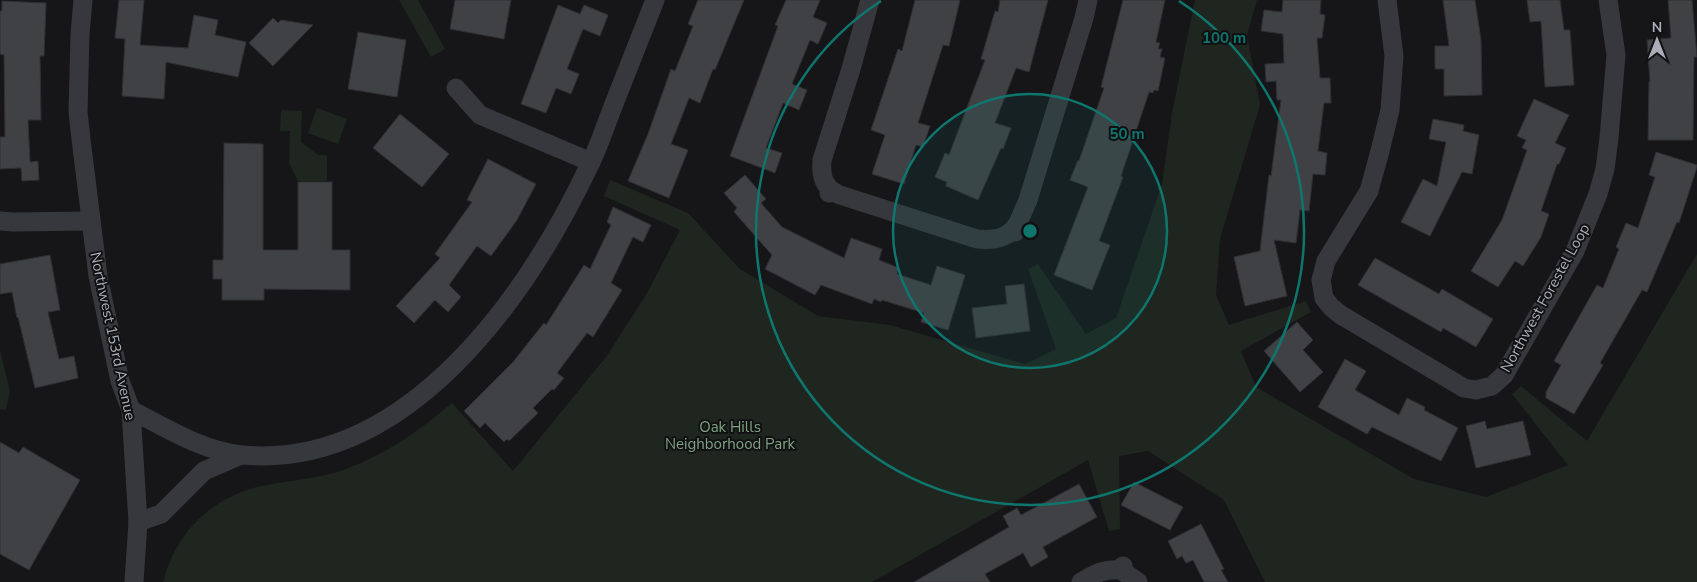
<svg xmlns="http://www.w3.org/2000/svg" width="1697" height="582" viewBox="0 0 1697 582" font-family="'Nunito Sans',sans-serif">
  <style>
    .green { fill: #1e261f }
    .building { fill: #404145; stroke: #303034 }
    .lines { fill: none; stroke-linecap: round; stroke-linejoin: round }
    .street { stroke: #37383d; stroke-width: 19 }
    .ring { fill: none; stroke: #0f766e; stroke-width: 2.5 }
    .labels { text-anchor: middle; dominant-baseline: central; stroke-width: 4; stroke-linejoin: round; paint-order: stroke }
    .street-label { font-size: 15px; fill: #a8adb8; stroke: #111113 }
    .park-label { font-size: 15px; fill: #7fa381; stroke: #111113 }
    .centre { fill: #0f766e; stroke: #111113; stroke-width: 2.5 }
    .ring-label { font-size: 15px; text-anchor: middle; font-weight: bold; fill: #0f766e; stroke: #111113; stroke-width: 4; stroke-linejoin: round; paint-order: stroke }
  </style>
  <rect width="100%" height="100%" fill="#161618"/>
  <g class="green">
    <polygon points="399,0 418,0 445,49 431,57"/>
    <path d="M 1195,0 L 1257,0 L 1247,35 L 1260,105 L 1220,239 L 1216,295 L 1229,325 L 1306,301 L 1311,312 L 1241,351 L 1256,387 L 1414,479 L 1486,497 L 1568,465 L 1512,394 L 1521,386 L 1587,441 L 1697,254 L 1697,582 L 1265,582 L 1224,500 L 1148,451 L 1119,456 L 1120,529 L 1109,531 L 1088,460 L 872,582 L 163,582 C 176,534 208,500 257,487 C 287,480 316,480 346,469 C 386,454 419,431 452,403 L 513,471 L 606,357 L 646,295 L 680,230 L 604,196 L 610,180 L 688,213 L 740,269 L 818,316 L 890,325 L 1025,364 L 1056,349 L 1028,269 L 1038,264 L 1086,334 L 1116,318 L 1162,184 L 1172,113 Z"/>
    <polygon points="317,108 347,119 338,144 308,133"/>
    <polygon points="281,110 302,111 301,142 318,155 327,155 327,181 298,181 289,163 290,131 280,131"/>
    <polygon points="0,350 10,391 6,410 0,409"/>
  </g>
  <g class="building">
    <polygon points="119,0 144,0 140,45 188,48 194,15 218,20 215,35 246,42 238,77 166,62 164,99 122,96 125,39 115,38"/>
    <polygon points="455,0 511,0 504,39 450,29"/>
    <polygon points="698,0 744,0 715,70 713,69 700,103 689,98 671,144 688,150 669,198 628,181 648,134 671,69 675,71 693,26 688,24"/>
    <polygon points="786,0 820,0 813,17 827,23 818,44 810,40 792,84 807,90 799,110 783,103 766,148 782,153 775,173 730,156 778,26 775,25"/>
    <polygon points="915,0 960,0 949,46 943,45 918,123 930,126 923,147 916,145 904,184 872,174 885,135 871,130 898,49 902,51"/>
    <polygon points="1000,0 1048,0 1029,72 1016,68 995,123 1011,128 1003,149 1001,148 978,200 946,186 947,182 935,177 945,153 949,155 985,60 981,59 995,11 998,12"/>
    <polygon points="1123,0 1165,0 1156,42 1160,43 1158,49 1162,49 1160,57 1165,58 1158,91 1154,90 1153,93 1149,92 1121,176 1123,177 1099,241 1110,245 1092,290 1054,275 1088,187 1070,180 1078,160 1079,161 1104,88 1101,87"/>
    <polygon points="1283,0 1321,0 1320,14 1325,15 1322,38 1317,38 1320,78 1330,78 1331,103 1324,103 1318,151 1327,153 1325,175 1313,174 1309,211 1300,210 1296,243 1274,240 1287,296 1245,306 1234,257 1260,251 1269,175 1271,176 1281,100 1277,100 1276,81 1266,82 1265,64 1284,63 1283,34 1261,31 1264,10 1282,12"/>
    <polygon points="1443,0 1475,0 1481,40 1482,95 1444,96 1444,69 1435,69 1435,46 1449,46"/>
    <polygon points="1527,0 1560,0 1564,30 1570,30 1574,85 1545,87 1541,21 1530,22"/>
    <polygon points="1668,0 1692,0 1697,57 1694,57 1693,140 1648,140 1649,82 1650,82 1647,40 1671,38"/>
    <polygon points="2,1 46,3 44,56 40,56 41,120 28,120 30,162 38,161 39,180 22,181 21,168 0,169 0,137 5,137 4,55 0,54 0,11 2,11"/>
    <polygon points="558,5 580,14 584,5 608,15 600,36 583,29 567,69 579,74 571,94 556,88 546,113 521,104"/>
    <polygon points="273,18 278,23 281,20 313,25 273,66 249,43"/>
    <polygon points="358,32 406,40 397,97 348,89"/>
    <polygon points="1534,99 1569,115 1555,143 1566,148 1559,164 1557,164 1541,211 1549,214 1541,237 1523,266 1515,261 1498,287 1471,271 1502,220 1527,150 1522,148 1526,140 1517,136"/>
    <polygon points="400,114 449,154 422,187 373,148"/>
    <polygon points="1433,119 1464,125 1463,131 1479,135 1472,174 1462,172 1430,236 1401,222 1423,179 1437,186 1446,142 1429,139"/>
    <polygon points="224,143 263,144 263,250 298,250 298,182 332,182 332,250 350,250 350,290 264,289 264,300 222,300 222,279 213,279 213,260 223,260"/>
    <polygon points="1656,152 1697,165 1697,167 1679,223 1677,222 1647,292 1642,290 1600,363 1603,365 1574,414 1546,398 1546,392 1561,365 1554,361 1597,285 1603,288 1619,249 1616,247 1626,223 1638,228 1655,177 1649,175"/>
    <polygon points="488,159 536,184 517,220 491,256 477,246 449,285 461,297 448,312 435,300 414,323 396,306 440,258 435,254 472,202 467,200"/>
    <polygon points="745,175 766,199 761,203 782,227 844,258 851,238 882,249 879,260 899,268 897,274 931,285 937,266 965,275 948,330 921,322 924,313 882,300 881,302 874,299 872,304 821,285 815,295 765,269 772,255 734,212 737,208 724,193"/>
    <polygon points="613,207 651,225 643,242 633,237 611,283 622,290 593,337 587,333 557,373 564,378 554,390 552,389 533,408 538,413 509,441 507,439 504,442 485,423 480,428 464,411 513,362 544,323 546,325 584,265 590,269 611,225 607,222"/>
    <polygon points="50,255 60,310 48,312 59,359 74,356 78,378 35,388 18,317 17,318 12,292 0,294 0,264"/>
    <polygon points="1375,258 1439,294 1442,289 1493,319 1476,347 1443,328 1441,332 1358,285"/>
    <polygon points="1024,284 1030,331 976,338 972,308 1007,304 1005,286"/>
    <polygon points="1297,322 1313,340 1303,350 1323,372 1300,392 1264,351"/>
    <polygon points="1345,359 1366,371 1355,390 1399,415 1407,398 1425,407 1424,410 1458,428 1441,461 1372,427 1367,434 1318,407"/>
    <polygon points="1485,421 1487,429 1523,421 1531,455 1476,468 1466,426"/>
    <polygon points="0,442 19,453 23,447 80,480 29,570 0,554"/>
    <polygon points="1134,482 1183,507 1170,530 1121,505"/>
    <polygon points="1079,484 1097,517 1043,547 1048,557 1031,567 1023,553 985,574 990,582 914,582 1009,527 1003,516 1017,508 1021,515"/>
    <polygon points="1201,524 1224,569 1221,570 1228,582 1204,582 1193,560 1186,563 1182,556 1177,559 1168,541"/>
  </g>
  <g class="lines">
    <g class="street">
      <polyline points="83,0 80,34 78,112 81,139 98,276 120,381 131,410 138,522 134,582"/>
      <polyline points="1387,0 1394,56 1390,110 1380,151 1369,191 1326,261 1321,280 1324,298 1331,307 1341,315 1464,388 1476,390 1492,386 1504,375 1575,251 1598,194 1605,169 1609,138 1616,55 1608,0"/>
      <polyline points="456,88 480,115 591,162"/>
      <path d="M 832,191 C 822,182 821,173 822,160 L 851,69 L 870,0"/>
      <path d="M 829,193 L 832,191 L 840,195 L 977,239 C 990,240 1003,240 1013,230"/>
      <polyline points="0,221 13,222 90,221"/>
      <polyline points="1015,232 1013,230 1018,223 1028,200 1084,18 1088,0"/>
      <path d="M 131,410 C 166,428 202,451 242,455 C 408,470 528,295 590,164 C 599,146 605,127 612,109 C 626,73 641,36 655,0"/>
      <polyline points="138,522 161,514 204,471 241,455"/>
      <polyline points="1123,566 1121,570 1138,582"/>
      <path d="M 1081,582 C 1095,574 1105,568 1121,570"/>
    </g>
  </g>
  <circle cx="1030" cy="231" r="137" fill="#0f766e" fill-opacity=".12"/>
  <g class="ring">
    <circle cx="1030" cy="231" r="137"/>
    <path d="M1179 1A274 274 0 1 1 881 1"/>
  </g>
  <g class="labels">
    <g class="street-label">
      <text transform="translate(1545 298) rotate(-61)">Northwest Forestel Loop</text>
      <text transform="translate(113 336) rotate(78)">Northwest 153rd Avenue</text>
    </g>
    <g class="park-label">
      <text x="730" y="427">Oak Hills<tspan x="730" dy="17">Neighborhood Park</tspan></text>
    </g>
  </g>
  <circle cx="1030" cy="231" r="8" class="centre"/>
  <g class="ring-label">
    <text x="1224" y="43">100 m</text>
    <text x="1127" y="139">50 m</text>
  </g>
  <g transform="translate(1657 40)" stroke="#111113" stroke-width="4" paint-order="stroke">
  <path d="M0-4L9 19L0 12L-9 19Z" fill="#a8adb8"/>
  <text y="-8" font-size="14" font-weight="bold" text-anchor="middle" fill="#a8adb8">N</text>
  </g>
</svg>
